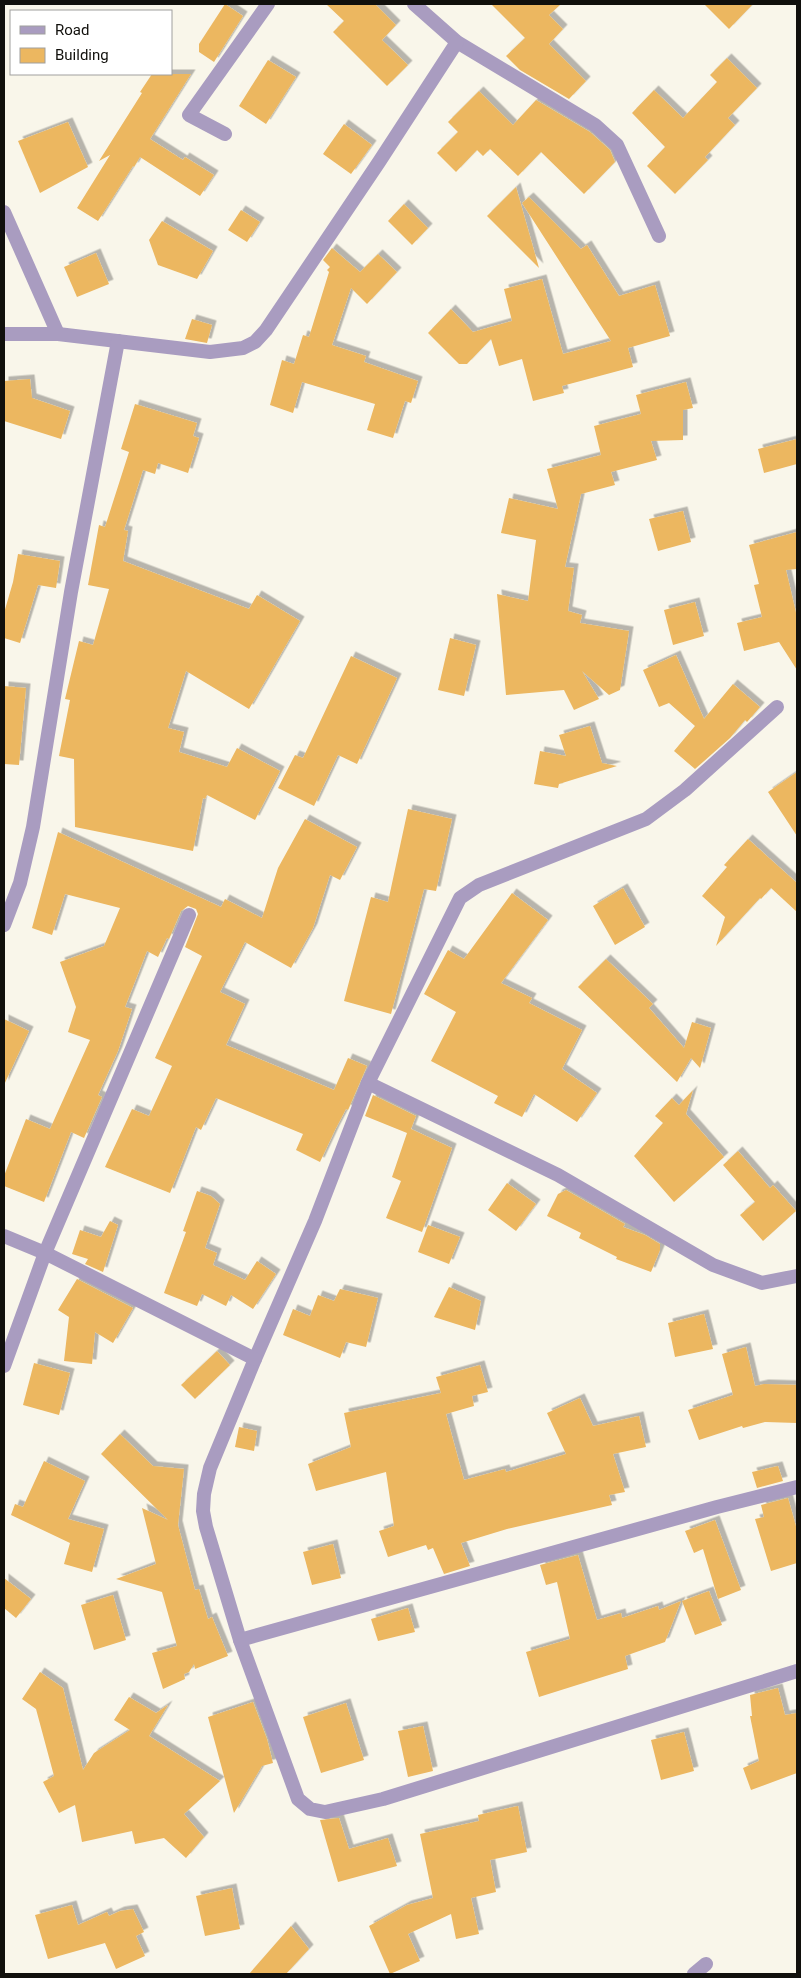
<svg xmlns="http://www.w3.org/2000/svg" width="801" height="1978" viewBox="0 0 801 1978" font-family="Roboto,sans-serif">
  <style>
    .building { fill: #ecb760; filter: url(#shadow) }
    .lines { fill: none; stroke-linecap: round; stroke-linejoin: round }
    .minor { stroke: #a99cc0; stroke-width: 14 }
  </style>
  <defs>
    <filter id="shadow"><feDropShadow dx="4.5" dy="-4.5" stdDeviation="0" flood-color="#0004"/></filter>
  </defs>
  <rect width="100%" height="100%" fill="#f9f6ea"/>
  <g class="building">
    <polygon points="225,4 243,16 214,62 199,52 199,44"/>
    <polygon points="326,4 375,4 396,25 382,40 408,65 387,86 333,32 344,21"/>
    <polygon points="491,4 561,4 549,15 563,29 549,44 586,81 569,99 520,70 506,56 525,38"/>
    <polygon points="704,4 753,4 729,29"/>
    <polygon points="727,58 757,88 728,118 735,125 705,157 708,160 675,194 647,166 665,147 632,113 654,90 683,118 717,82 710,75"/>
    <polygon points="268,60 296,77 266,124 239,106"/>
    <polygon points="152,74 191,74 150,139 183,160 185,157 214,175 200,196 140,157 134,167 133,166 98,221 77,208 110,155 99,161 142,93 140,92"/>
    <polygon points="479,91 513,125 536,100 590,132 610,150 615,162 584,194 541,152 518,176 490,149 483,156 477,150 456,172 437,153 458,132 448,122"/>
    <polygon points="68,122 88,167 40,193 18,141"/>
    <polygon points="344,124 372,145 351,174 323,154"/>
    <polygon points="516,187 539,268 487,216"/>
    <polygon points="529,197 581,249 587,245 619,296 655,285 670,336 628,348 633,367 562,386 564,393 533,401 522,359 499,366 491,339 467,364 459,364 428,333 451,309 473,332 512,321 504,289 542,279 563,354 611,341 522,203"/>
    <polygon points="404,204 428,228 412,245 388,221"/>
    <polygon points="241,210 260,222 247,242 228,230"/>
    <polygon points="162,221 213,251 197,279 158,265 149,240"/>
    <polygon points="332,248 360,272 378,254 397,272 367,304 351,288 332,345 366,356 364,362 418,381 411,403 405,401 393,438 367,430 375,404 302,382 293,413 270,405 282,360 294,364 303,335 309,337 329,272 327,270 330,267 323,260"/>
    <polygon points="96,253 109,284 77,297 64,267"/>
    <polygon points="192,319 212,325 207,343 185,339"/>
    <polygon points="30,379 32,398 70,411 61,439 4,421 4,381"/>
    <polygon points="686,382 693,408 683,410 683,440 651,441 657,460 611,472 615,485 581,494 565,567 574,568 568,611 582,615 580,623 629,631 620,690 609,695 582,671 599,699 574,710 564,690 506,695 497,594 528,601 536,540 501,533 509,498 558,509 547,469 601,455 594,426 641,414 636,395"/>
    <polygon points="135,404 197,423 193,436 199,438 188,473 158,463 155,474 143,470 124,530 128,531 123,561 249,609 257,595 300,621 249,709 186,671 168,728 184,732 179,752 227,767 237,748 280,771 255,820 207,795 205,799 203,798 193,851 75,827 74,759 59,756 70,700 65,699 79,641 93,645 109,589 88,585 99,525 105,527 129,452 121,449"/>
    <polygon points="797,439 797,464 764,473 758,449"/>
    <polygon points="683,511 691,542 658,551 649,519"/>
    <polygon points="797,532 797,569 786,570 797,617 797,670 779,642 744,651 737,623 762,617 754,585 759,584 749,545"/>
    <polygon points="18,554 60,561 56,588 38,585 20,643 4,638 4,613 13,582"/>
    <polygon points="695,602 704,636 673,645 664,610"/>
    <polygon points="450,638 476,645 464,696 438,690"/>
    <polygon points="676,655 704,719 733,684 760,707 747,722 745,720 730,738 695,769 674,751 695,726 669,703 659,707 643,670"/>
    <polygon points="351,656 397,678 357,764 338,755 314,806 278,788 295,755 303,758"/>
    <polygon points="4,686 26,688 19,765 4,764"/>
    <polygon points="590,726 602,763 617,766 559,784 558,788 534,784 540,751 566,756 559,735"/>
    <polygon points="797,772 797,836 768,792"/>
    <polygon points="408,809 452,819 436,891 424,889 391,1014 344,1001 371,897 388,902"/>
    <polygon points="305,819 357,847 340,880 330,875 313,928 291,968 245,942 220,992 245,1004 226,1045 334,1090 348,1058 367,1066 348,1110 346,1109 335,1130 320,1162 296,1150 303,1134 216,1098 201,1130 196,1127 170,1193 105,1167 132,1109 149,1116 172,1066 155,1058 202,956 185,947 198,914 196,909 188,906 181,911 169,939 167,938 158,957 147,951 125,1007 132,1009 118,1051 98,1095 102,1097 84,1138 71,1132 44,1202 4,1186 4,1176 26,1119 50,1129 90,1040 68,1032 76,1007 60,962 104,946 120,908 65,894 52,935 32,928 58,832 221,907 225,899 262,918 278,868"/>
    <polygon points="748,839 797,883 797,912 771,888 761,899 760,898 716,946 725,917 702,896 727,867 724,865"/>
    <polygon points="623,888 645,927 615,945 593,906"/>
    <polygon points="512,893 548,920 501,983 532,998 529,1003 582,1030 562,1069 597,1093 577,1122 534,1094 522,1117 494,1103 498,1096 431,1061 456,1012 424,994 448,950 464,959"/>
    <polygon points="606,959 653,1004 649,1008 684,1048 692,1022 711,1028 700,1068 691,1058 677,1082 578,987"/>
    <polygon points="4,1019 29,1031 4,1085"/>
    <polygon points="693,1090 686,1114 724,1157 674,1202 634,1156 663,1123 655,1116 672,1098 679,1105"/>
    <polygon points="373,1095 416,1116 411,1129 452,1148 422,1232 386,1218 401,1181 392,1177 407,1133 365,1116"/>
    <polygon points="738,1151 770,1188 773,1185 796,1211 763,1241 740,1215 755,1202 723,1165"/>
    <polygon points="507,1183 536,1204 516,1231 488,1210"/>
    <polygon points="566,1190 625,1224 623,1227 645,1235 660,1244 660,1250 651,1272 616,1259 617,1257 579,1238 581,1233 547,1216 558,1194"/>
    <polygon points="197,1191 211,1196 220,1204 205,1248 217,1253 213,1265 245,1280 257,1261 276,1274 253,1309 231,1295 226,1306 202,1294 197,1306 164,1293 186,1232 183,1231"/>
    <polygon points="110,1221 118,1225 103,1272 85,1264 88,1259 72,1254 80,1230 101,1237"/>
    <polygon points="428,1225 460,1237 449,1264 418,1252"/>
    <polygon points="77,1279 133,1308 113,1343 95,1332 92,1364 64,1361 69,1317 58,1310"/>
    <polygon points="449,1287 481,1301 475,1330 434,1317"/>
    <polygon points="340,1289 378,1298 366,1347 346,1342 340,1358 283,1335 293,1309 310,1316 318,1295 334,1301"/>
    <polygon points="704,1314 713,1349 675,1357 668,1323"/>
    <polygon points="746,1347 755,1386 764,1384 797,1385 797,1423 765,1422 743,1428 742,1426 699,1440 688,1410 733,1395 722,1354"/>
    <polygon points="217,1351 230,1365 195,1399 181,1385"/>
    <polygon points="34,1363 70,1373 59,1415 23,1405"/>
    <polygon points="480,1365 488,1392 472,1396 474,1406 446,1414 464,1480 505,1469 506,1472 566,1454 547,1413 580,1398 593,1426 639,1416 646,1447 613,1454 625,1492 609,1495 612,1505 507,1529 461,1543 470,1566 444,1574 433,1548 428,1550 426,1545 388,1557 379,1531 394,1526 386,1472 316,1491 308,1464 351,1447 344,1413 441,1393 436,1377"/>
    <polygon points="239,1427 257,1431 254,1451 235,1447"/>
    <polygon points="120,1434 153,1466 184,1469 178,1525 195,1590 199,1589 208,1619 212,1617 228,1656 195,1669 194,1664 189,1672 184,1674 185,1679 163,1689 152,1653 177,1646 162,1592 116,1579 156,1564 142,1508 168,1520 101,1454"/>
    <polygon points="44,1461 85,1481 68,1519 104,1529 92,1572 64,1564 70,1543 11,1515 15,1504 23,1507"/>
    <polygon points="778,1466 783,1481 757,1488 752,1472"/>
    <polygon points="788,1498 797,1530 797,1563 771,1571 755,1519 764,1517 761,1505"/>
    <polygon points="715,1520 741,1590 718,1599 703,1549 694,1553 685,1531"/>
    <polygon points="333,1544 341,1578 312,1585 303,1552"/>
    <polygon points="578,1555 597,1620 621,1613 622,1618 658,1606 659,1610 681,1601 665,1642 625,1656 628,1669 539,1697 526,1652 570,1639 557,1582 546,1585 540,1565"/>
    <polygon points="4,1578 31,1599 16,1618 4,1608"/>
    <polygon points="709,1591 722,1625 695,1635 682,1601"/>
    <polygon points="113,1595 126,1640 94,1650 81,1605"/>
    <polygon points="408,1608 415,1632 378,1641 371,1619"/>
    <polygon points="40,1672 63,1688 83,1770 94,1753 130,1730 114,1720 129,1697 156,1713 168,1705 149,1736 220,1781 184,1814 204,1837 186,1858 164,1838 135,1844 132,1831 82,1842 75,1805 59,1813 43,1782 54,1776 36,1709 22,1699"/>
    <polygon points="778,1688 785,1715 797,1713 797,1773 751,1790 743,1768 759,1761 750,1716 752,1716 750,1695"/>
    <polygon points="253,1702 267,1739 273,1763 262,1766 234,1813 208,1717"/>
    <polygon points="346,1703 364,1760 321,1773 303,1717"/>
    <polygon points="423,1726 433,1771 408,1777 398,1731"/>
    <polygon points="684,1732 694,1771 661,1780 651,1740"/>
    <polygon points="518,1806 527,1852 490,1860 496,1892 471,1898 479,1934 456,1939 451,1914 408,1934 420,1961 390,1974 369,1926 407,1905 433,1898 420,1834 479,1821 478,1815"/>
    <polygon points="339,1818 349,1849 388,1838 397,1866 338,1882 320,1820"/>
    <polygon points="232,1888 240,1929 205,1936 196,1896"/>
    <polygon points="72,1905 78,1925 107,1912 109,1916 120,1911 133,1909 144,1932 136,1936 145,1956 116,1969 105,1943 48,1959 35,1915"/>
    <polygon points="291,1926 309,1949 286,1974 249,1974"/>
  </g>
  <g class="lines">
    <g class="minor">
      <polyline points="414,4 457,42 595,125 617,145 659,236"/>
      <polyline points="225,134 189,115 268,4"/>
      <polyline points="4,212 58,334"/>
      <polyline points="4,334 58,334 210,352 243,348 255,342 266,330 379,162 457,42"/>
      <polyline points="777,707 685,790 646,819 479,885 460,898 368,1083 315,1221 255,1359 210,1468 204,1494 203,1511 206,1527 240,1640 298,1799 310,1809 325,1812 383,1799 797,1671"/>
      <polyline points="4,925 20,883 33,827 71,592 118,341"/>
      <polyline points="368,1083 558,1175 713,1265 762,1283 797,1276"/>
      <polyline points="4,1236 45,1253 255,1359"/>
      <polyline points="4,1366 45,1253 189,915"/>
      <polyline points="240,1640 717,1507 797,1487"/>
      <polyline points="694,1974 706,1964"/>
    </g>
  </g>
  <rect width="801" height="1978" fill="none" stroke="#11100c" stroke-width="10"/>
  <rect x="10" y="10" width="162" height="65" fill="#ffffff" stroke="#a09f9e"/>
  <rect x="20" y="26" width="25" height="8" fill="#a99cc0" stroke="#a09f9e"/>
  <text x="55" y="35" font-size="15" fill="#11100c">Road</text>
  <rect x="20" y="48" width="25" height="15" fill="#ecb760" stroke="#a09f9e"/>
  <text x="55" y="60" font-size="15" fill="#11100c">Building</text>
</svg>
